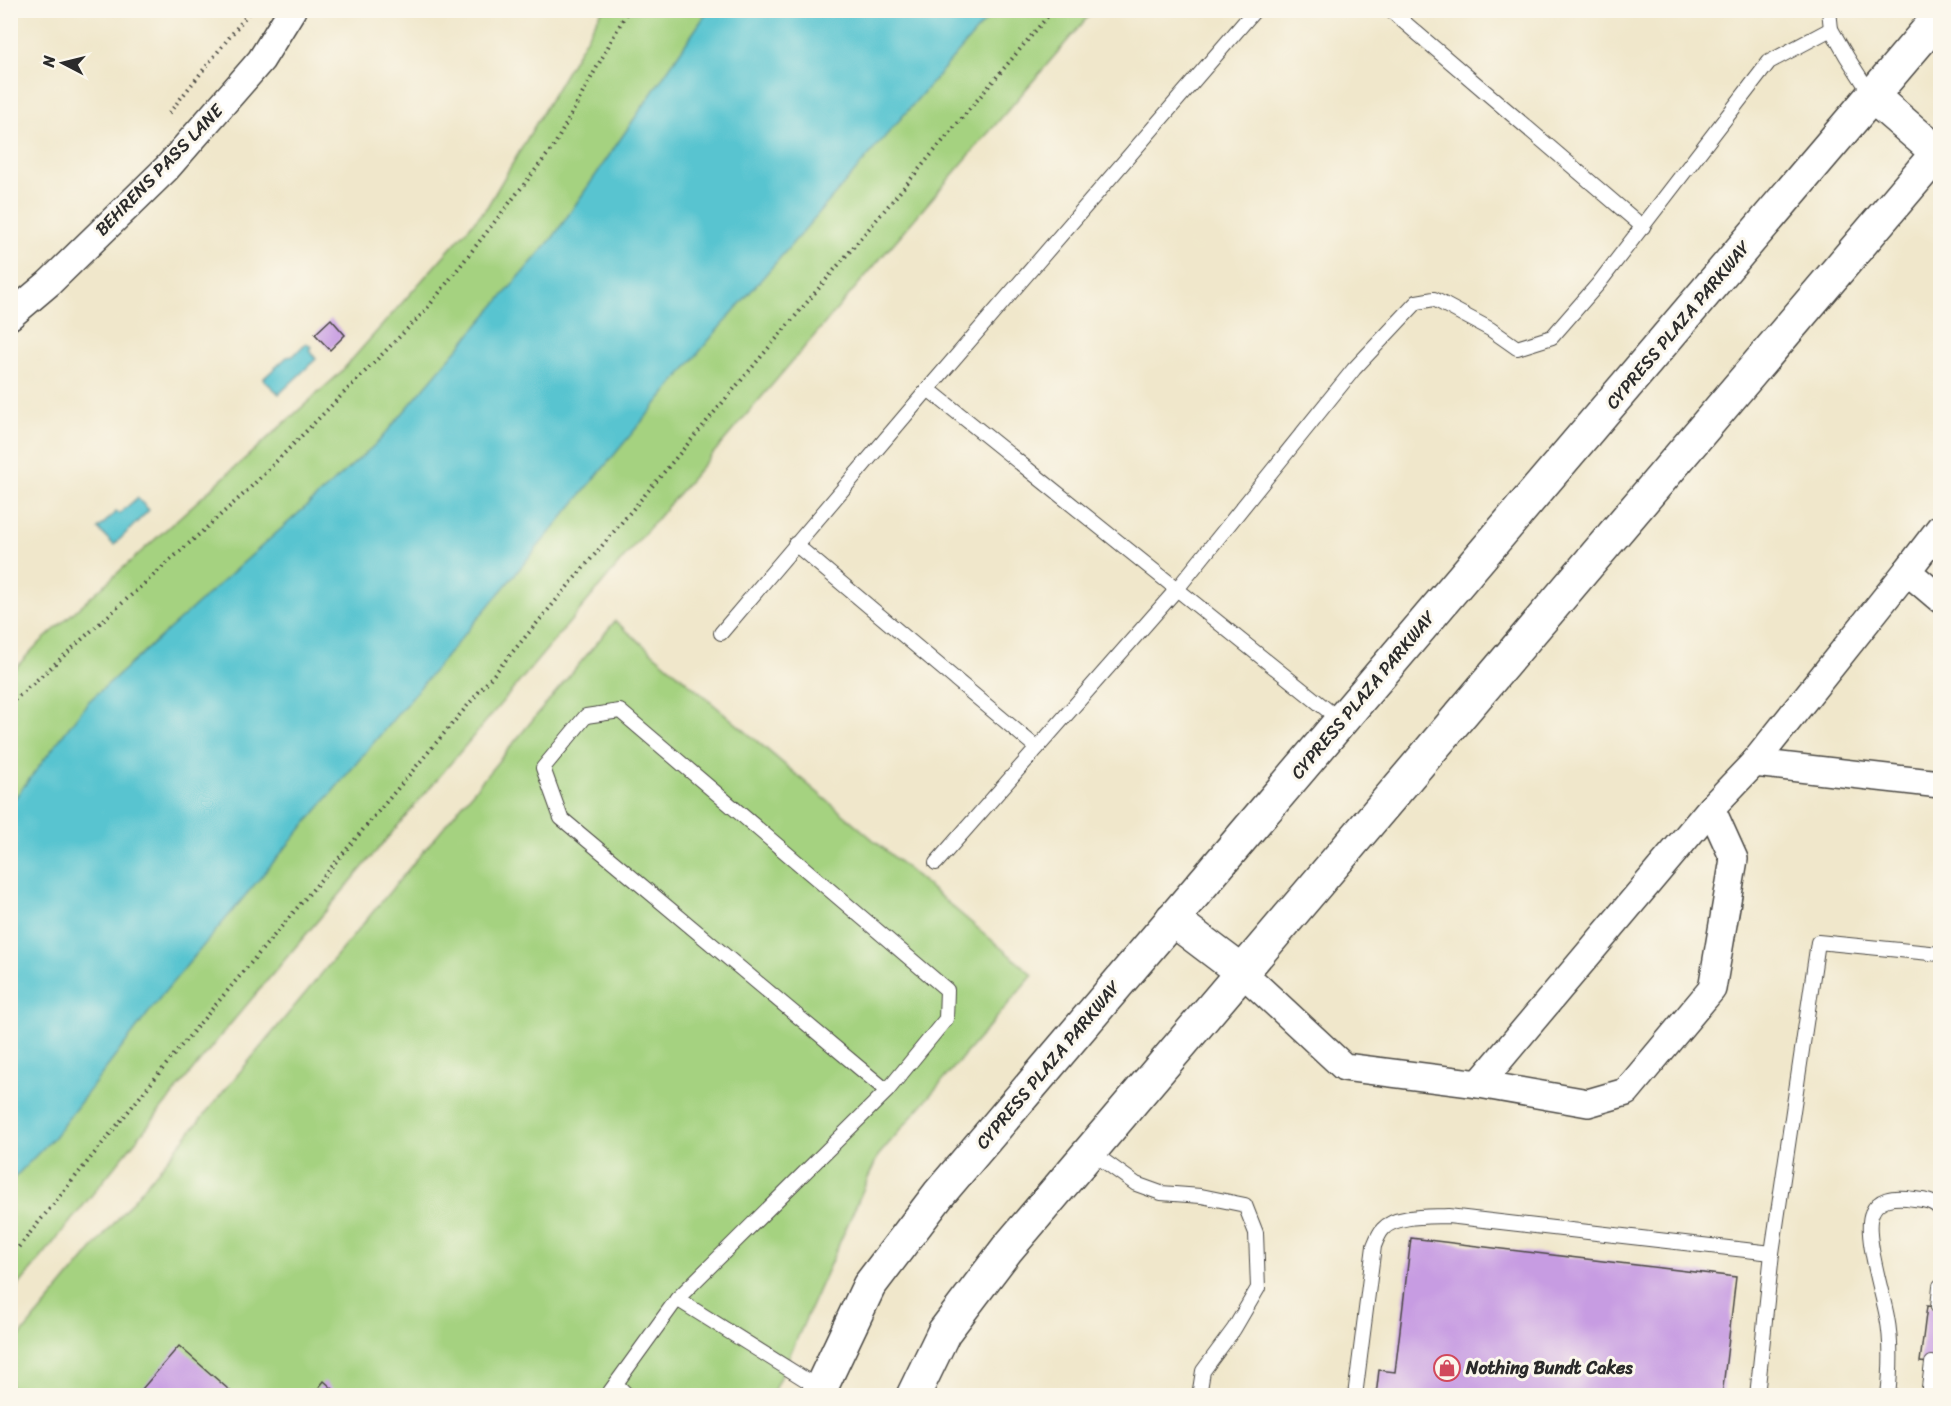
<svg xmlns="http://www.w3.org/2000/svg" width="1951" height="1406" viewBox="0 0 1951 1406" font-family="Sriracha,sans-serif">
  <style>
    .green { fill: #a5d280; stroke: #687e56; stroke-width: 1.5 }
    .water { fill: #58c4d0; stroke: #42787e; stroke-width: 1.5 }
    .building { fill: #c79ce2 }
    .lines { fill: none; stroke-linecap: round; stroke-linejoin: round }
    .lane-casing { stroke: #494743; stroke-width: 16 }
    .street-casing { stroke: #494743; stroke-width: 30 }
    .secondary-casing { stroke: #494743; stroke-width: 36 }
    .path { stroke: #494743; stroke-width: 4; stroke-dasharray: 1.5 4.5; stroke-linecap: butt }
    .lane { stroke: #fff; stroke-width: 14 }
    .street { stroke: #fff; stroke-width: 27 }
    .secondary { stroke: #fff; stroke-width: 33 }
    .labels { text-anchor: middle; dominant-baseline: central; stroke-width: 6; stroke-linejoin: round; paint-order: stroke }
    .street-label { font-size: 18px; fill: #2b2b2b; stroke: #fbf7ec }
    .poi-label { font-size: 18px; font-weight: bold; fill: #2b2b2b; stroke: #fbf7ec; text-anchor: start }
  </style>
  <rect width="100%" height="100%" fill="#fbf7ec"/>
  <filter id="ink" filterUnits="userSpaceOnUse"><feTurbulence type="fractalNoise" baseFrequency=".0167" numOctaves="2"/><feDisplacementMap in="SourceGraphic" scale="12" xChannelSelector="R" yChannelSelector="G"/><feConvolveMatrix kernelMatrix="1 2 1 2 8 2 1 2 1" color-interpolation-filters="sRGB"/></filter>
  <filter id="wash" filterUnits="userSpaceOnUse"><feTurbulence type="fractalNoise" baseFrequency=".008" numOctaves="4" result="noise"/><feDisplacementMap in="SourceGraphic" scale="24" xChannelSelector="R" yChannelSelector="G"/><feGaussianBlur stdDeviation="1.35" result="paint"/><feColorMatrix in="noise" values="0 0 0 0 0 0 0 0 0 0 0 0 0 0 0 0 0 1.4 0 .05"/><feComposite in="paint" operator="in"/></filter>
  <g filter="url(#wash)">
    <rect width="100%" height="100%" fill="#f0e7cb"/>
    <g class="green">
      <polygon points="602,11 1093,11 650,527 222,1034 11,1295 10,674 34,648 339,374 487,207"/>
      <polygon points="615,621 1033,975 878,1156 772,1395 11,1396 11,1347"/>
    </g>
    <g class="water">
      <polygon points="708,11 994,11 720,327 552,530 162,995 54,1137 14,1178 11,1178 11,803 89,701 378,442 554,236"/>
      <polygon points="306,343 311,347 309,350 316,359 279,394 263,379 287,357 293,356"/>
      <polygon points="137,498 149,510 114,545 98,529 116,512 119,514"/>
    </g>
    <g id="blocks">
      <g class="building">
        <polygon points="331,319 345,335 330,350 315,334"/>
        <polygon points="1411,1238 1736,1277 1722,1396 1376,1396 1379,1370 1395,1372"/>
        <polygon points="1927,1306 1940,1307 1940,1364 1920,1362"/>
        <polygon points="179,1346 236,1396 136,1396"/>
        <polygon points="324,1381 341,1396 312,1396"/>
      </g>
    </g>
  </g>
  <g filter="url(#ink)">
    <use href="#blocks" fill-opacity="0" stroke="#494743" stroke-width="1.5"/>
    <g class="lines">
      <defs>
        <g id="lane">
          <polyline points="1255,10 928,389 1341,721"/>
          <polyline points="1390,10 1643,227"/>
          <polyline points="1829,10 1831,29 1847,57 1872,96"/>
          <polyline points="795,544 1037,748"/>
          <polyline points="721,633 928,389"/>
          <polyline points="936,863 1177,589 1354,369 1417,302 1434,299 1490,329 1517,348 1552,337 1599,283 1769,62 1831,29"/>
          <polyline points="1090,1151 1136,1184 1161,1193 1201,1196 1245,1205 1256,1233 1258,1288 1234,1329 1203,1371 1199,1396"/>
          <polyline points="677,1299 819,1388"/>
          <polyline points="1938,1307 1940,1286"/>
          <polyline points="616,1384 628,1396"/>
          <polyline points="607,1396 677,1299 887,1091 946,1019 947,990 620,711 586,716 543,768 561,818 887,1091"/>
          <path d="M 1355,1396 L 1374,1246 C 1376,1241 1379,1233 1383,1229 C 1395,1215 1430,1217 1448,1216 L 1772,1253"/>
          <polyline points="1757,1396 1772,1253 1818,942 1940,954"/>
          <path d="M 1888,1396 C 1891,1369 1892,1343 1887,1317 C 1883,1294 1863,1232 1872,1213 C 1878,1198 1893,1197 1907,1198 C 1918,1200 1934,1199 1940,1210"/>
          <polyline points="1928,1396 1932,1363"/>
        </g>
        <g id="street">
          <polyline points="10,316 49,283 167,168 261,60 292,10"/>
          <polyline points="1940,528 1907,571 1940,599"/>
          <polyline points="1754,763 1940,784"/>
          <polyline points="1242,972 1344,1067 1479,1084 1588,1103 1626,1092 1712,989 1734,859 1711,808 1754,763 1907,571"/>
          <polyline points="1479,1084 1711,808"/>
        </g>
        <g id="secondary">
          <polyline points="1872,96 1938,153"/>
          <polyline points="1172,919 1242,972"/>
          <polyline points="817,1396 869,1286 939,1194 1940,16"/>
          <polyline points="913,1396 944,1332 1007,1249 1940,150"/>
        </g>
      </defs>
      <use href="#lane" class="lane-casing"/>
      <use href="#street" class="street-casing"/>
      <use href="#secondary" class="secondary-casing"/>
      <g class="path">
        <polyline points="169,113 251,10"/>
        <polyline points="10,704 245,493 425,311 554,146 628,10"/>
        <polyline points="10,1254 13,1254 186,1040 1053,10"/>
      </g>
      <use href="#lane" class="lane"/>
      <use href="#street" class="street"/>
      <use href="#secondary" class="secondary"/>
    </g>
  </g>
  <defs>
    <symbol id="shop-ring" viewBox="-11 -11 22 22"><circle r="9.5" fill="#fbf7ec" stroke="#d1495b" stroke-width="1.5"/><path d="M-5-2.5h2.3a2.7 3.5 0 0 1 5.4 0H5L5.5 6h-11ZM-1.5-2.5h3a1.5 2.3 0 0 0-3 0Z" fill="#d1495b"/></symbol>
  </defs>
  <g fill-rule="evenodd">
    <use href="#shop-ring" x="1432" y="1353" width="30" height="30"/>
  </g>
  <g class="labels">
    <g class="street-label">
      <text transform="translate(159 170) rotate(-46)">BEHRENS PASS LANE</text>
      <text transform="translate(1678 325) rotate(-50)">CYPRESS PLAZA PARKWAY</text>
      <text transform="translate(1363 695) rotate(-50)">CYPRESS PLAZA PARKWAY</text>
      <text transform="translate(1048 1065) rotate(-50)">CYPRESS PLAZA PARKWAY</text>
    </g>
    <g class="poi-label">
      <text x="1466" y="1368">Nothing Bundt Cakes</text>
    </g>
  </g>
  <rect width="1951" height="1406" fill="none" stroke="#fbf7ec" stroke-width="36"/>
  <g transform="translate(63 63) rotate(277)" stroke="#fbf7ec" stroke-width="4.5" paint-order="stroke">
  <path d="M0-4.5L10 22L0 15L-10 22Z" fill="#2b2b2b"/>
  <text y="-9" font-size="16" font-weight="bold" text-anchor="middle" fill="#2b2b2b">N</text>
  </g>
</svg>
